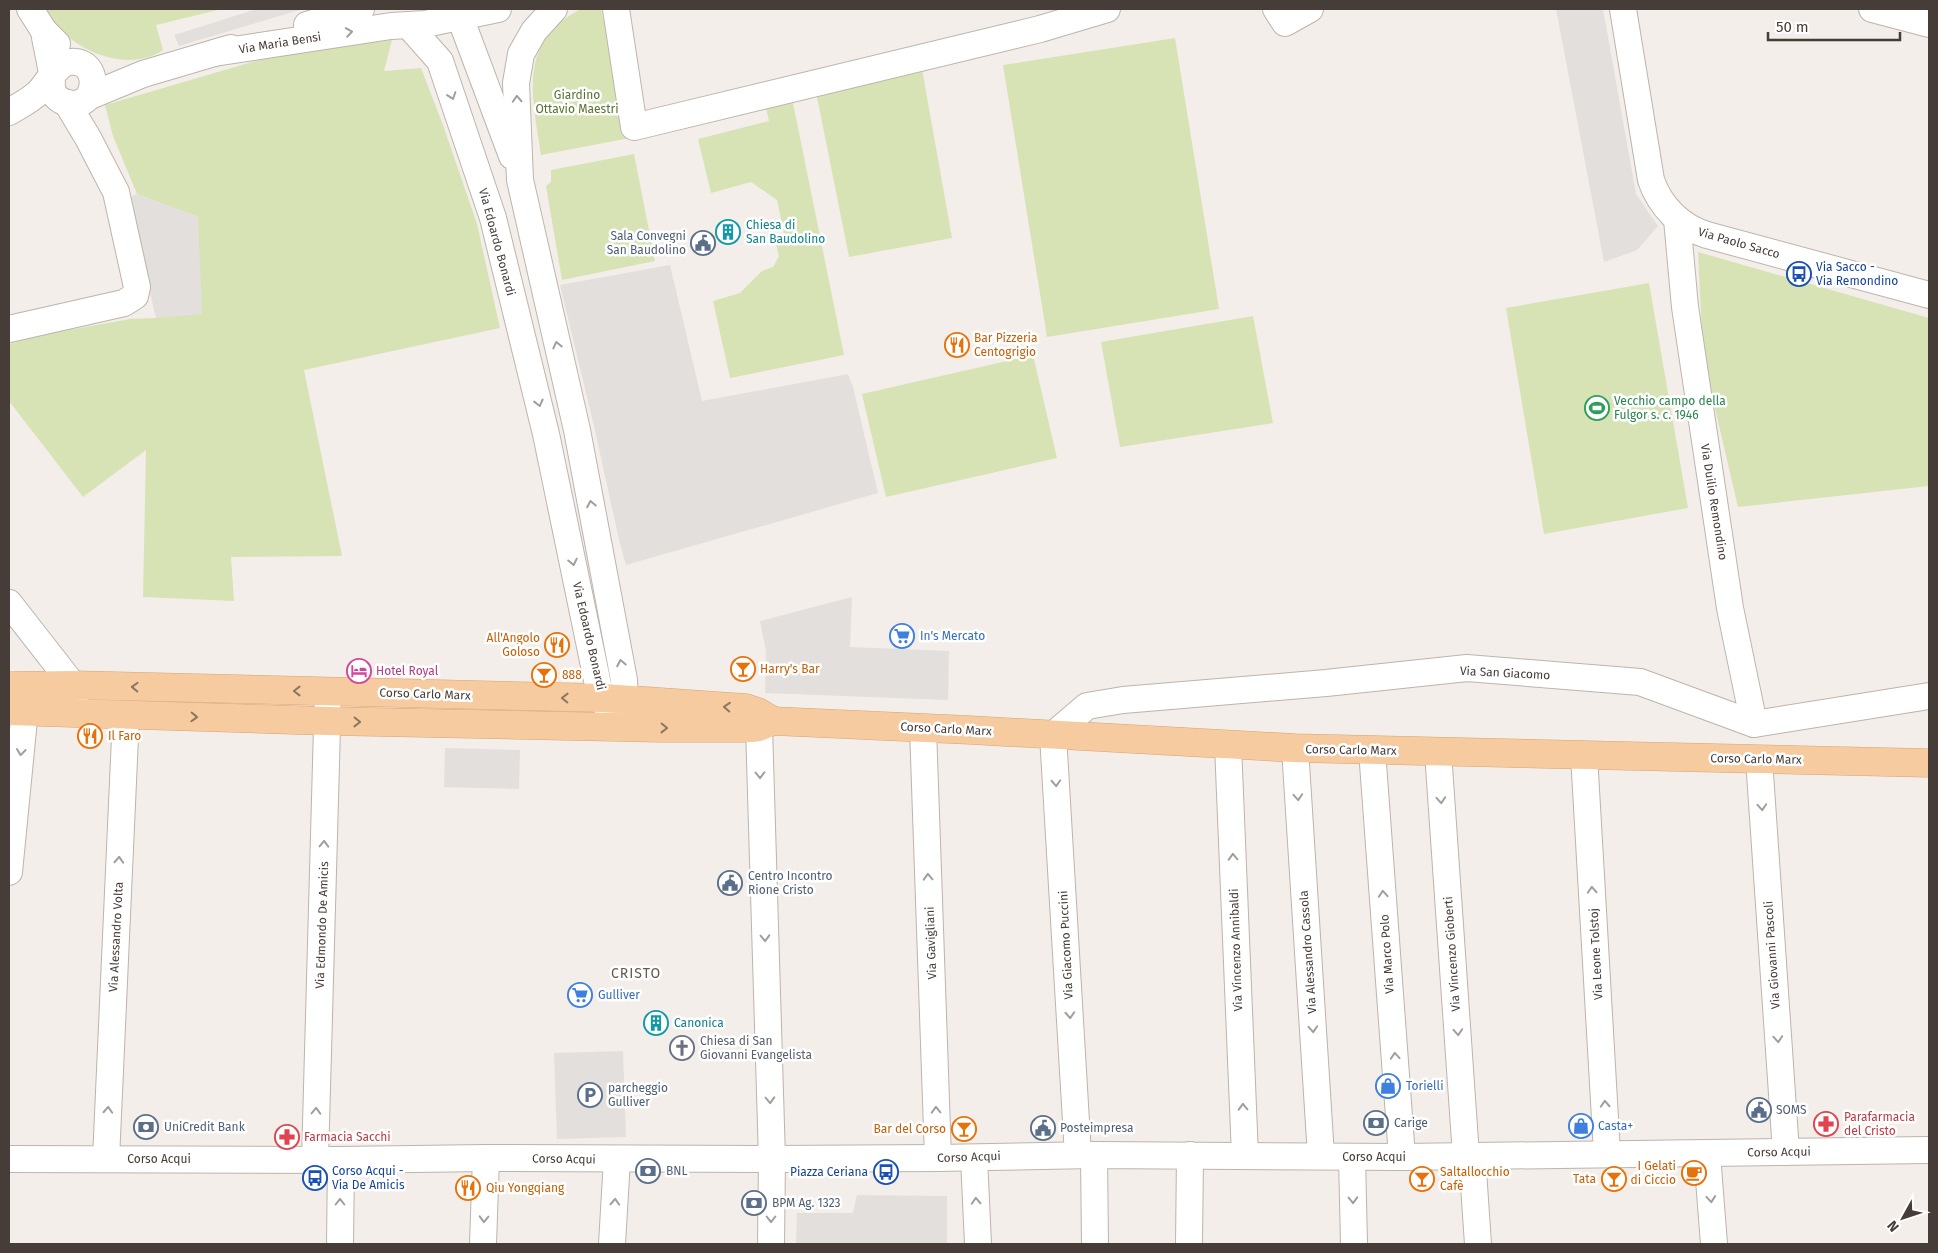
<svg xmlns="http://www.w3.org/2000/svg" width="1938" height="1253" viewBox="0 0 1938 1253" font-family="'Fira Sans',sans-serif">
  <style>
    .green { fill: #d8e3b5 }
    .parking { fill: #e2dfdd }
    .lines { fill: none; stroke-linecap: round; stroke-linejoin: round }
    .minor-casing { stroke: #bdb4ac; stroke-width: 28 }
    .major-casing { stroke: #d9a471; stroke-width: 29 }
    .minor { stroke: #fff; stroke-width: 26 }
    .major { stroke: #f5cb9f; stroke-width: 28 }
    .oneway { stroke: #a29e9c }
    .oneway2 { stroke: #8c7661 }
    .labels { text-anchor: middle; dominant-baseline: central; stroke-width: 5; stroke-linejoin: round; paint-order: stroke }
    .street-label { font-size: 12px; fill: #463d38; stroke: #fff }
    .park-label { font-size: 12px; fill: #577230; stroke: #fff }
    .culture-label { font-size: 12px; fill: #0d838f; stroke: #fff; text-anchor: start }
    .service-label { font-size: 12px; fill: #4e5e75; stroke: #fff; text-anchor: start }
    .transit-label { font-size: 12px; fill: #164399; stroke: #fff; text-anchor: start }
    .food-label { font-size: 12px; fill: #c56008; stroke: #fff; text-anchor: start }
    .leisure-label { font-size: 12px; fill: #27864d; stroke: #fff; text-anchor: start }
    .shop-label { font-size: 12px; fill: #366cbe; stroke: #fff; text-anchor: start }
    .hotel-label { font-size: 12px; fill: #b23c85; stroke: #fff; text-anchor: start }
    .worship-label { font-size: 12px; fill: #5b616d; stroke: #fff; text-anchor: start }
    .health-label { font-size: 12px; fill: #be3a42; stroke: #fff; text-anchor: start }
    .neighbourhood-label { font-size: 14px; letter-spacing: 1px; fill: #685950; stroke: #fff }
  </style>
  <rect width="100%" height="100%" fill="#f3eee9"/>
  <g class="green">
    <path d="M 44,9 L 222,9 L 156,25 L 163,50 C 131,72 82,54 59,28 C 53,22 49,15 44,9 Z"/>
    <path d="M 581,9 L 601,9 L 630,138 L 541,155 C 533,97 516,42 581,9 Z"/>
    <polygon points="1175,38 1219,309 1047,337 1003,65"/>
    <polygon points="392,40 384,71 421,68 443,125 477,224 500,328 304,370 342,556 231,557 234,601 143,597 146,450 83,497 9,401 9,344 40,335 130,319 156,318 198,217 137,194 113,136 105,105 252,62 293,52"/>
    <polygon points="922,69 952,238 849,257 816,92"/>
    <polygon points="791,93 844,355 730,378 713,301 740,293 762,271 773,267 779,256 776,244 785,238 777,200 751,182 711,193 698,139 769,121 764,99"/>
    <polygon points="634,154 655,261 562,280 546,186 551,182 551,170"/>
    <polygon points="1698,252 1929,318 1929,486 1738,507 1703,357"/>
    <polygon points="1649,283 1688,508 1544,534 1506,308"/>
    <polygon points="1253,316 1273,423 1120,447 1101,342"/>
    <polygon points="1033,355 1057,458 886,497 862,394"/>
  </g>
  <g class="parking">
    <polygon points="257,9 303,9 179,46 174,35"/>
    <polygon points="1556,9 1603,9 1636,194 1658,226 1637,250 1604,262"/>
    <polygon points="137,194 198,217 202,314 156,318 128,198"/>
    <polygon points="670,265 702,401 848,374 853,387 878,493 626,565 620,544 594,426 560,285"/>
    <polygon points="852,597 850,647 949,651 948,700 765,693 766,651 760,621"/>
    <polygon points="445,748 520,750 519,789 444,787"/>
    <polygon points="623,1051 626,1137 557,1139 554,1053"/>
    <polygon points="857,1195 947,1196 947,1244 796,1244 797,1213 853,1213"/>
  </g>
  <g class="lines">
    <defs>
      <g id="minor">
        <polyline points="30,9 44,31 57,44"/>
        <polyline points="457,9 512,156"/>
        <polyline points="554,9 534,31 521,54 516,83 520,180 577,430 624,680 625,699 615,727"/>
        <polyline points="616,9 634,127 1040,29 1107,9"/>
        <polyline points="1276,9 1285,23 1310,9"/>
        <path d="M 1623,9 L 1651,180 C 1660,206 1680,227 1707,235 L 1929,295"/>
        <polyline points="1872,9 1929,24"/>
        <polyline points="307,25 361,9"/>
        <polyline points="409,26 440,61 493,218 546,434 598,685 611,718"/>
        <polyline points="214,53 391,26 425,24 498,9"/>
        <polyline points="90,96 143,74 231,48"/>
        <path d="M 9,112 C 19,106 29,101 38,93 C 48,83 56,64 70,62 C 102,58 99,111 68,103 C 62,102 56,98 53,92 C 51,86 52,82 52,77 C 51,62 46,46 44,31"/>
        <polyline points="1677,219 1685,307 1730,608 1754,724"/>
        <polyline points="9,329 124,303 135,296 137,287 116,192 88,138 67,103"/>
        <polyline points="9,603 73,685 75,702"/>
        <polyline points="759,727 772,1159 771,1244"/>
        <polyline points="923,728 938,1158"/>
        <polyline points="1228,745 1245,1156"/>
        <polyline points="1295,748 1321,1156"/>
        <polyline points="1372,750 1402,1157"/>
        <polyline points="1438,752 1466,1156"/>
        <polyline points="1584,755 1607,1153"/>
        <polyline points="1759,759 1786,1152"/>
        <polyline points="9,872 27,689"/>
        <polyline points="1707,1154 1714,1244"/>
        <polyline points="1078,1155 1053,735 1087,706 1123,700 1326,683 1467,668 1640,682 1754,724 1929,696"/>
        <polyline points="1094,1155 1095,1244"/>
        <polyline points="1472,1156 1478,1244"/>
        <polyline points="1352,1157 1354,1244"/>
        <polyline points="974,1158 978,1244"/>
        <polyline points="9,1159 341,1160 486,1158 772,1159 938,1158 1094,1155 1402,1157 1929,1150"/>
        <polyline points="106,1159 126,715"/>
        <polyline points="315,1160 328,691"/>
        <polyline points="340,1244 341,1160"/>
        <polyline points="483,1244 486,1158"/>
        <polyline points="612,1244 617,1159"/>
        <polyline points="1189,1244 1190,1155"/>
      </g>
      <g id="major">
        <polyline points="9,686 73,685 603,698 746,708 758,712 773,721"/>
        <polyline points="9,711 327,721 661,728 751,728 759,727 773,721 970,730 1295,748 1929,763"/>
      </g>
    </defs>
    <use href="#minor" class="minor-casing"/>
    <use href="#major" class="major-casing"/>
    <use href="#minor" class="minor"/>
    <use href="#major" class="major"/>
  </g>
  <defs><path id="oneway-chevron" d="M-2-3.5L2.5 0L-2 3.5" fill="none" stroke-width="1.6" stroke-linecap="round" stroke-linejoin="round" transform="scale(1.25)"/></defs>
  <g class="oneway">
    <use href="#oneway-chevron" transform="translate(349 32) rotate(-9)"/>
    <use href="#oneway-chevron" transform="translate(452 96) rotate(71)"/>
    <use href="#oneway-chevron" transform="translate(517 99) rotate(-93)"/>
    <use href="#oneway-chevron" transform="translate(557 345) rotate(-103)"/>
    <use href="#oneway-chevron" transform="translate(539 403) rotate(76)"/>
    <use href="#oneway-chevron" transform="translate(591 504) rotate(-101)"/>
    <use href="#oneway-chevron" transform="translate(573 562) rotate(78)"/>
    <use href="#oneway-chevron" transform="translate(621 663) rotate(-101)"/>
    <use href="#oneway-chevron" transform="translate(21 752) rotate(96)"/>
    <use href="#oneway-chevron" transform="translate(760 775) rotate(89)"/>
    <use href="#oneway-chevron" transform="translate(1056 783) rotate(87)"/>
    <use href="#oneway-chevron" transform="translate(1298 797) rotate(86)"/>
    <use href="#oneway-chevron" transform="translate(1441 800) rotate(86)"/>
    <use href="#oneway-chevron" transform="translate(1762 807) rotate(86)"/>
    <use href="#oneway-chevron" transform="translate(324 844) rotate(-88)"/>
    <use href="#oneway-chevron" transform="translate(1233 857) rotate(-92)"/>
    <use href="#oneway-chevron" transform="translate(119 860) rotate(-87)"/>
    <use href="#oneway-chevron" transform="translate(928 877) rotate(-92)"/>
    <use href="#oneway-chevron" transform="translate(1592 890) rotate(-93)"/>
    <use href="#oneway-chevron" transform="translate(1383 894) rotate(-94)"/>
    <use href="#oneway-chevron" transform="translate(765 938) rotate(88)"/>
    <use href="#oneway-chevron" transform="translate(1070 1015) rotate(87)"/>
    <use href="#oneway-chevron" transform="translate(1313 1029) rotate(86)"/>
    <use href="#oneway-chevron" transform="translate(1458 1032) rotate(86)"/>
    <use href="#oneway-chevron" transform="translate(1778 1039) rotate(86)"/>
    <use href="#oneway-chevron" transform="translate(1395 1056) rotate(-94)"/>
    <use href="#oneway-chevron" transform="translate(770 1100) rotate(88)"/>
    <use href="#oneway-chevron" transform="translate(1605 1104) rotate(-93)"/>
    <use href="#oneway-chevron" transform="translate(1243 1107) rotate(-92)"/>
    <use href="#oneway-chevron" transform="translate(108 1110) rotate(-87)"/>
    <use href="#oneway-chevron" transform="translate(936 1110) rotate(-92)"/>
    <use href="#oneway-chevron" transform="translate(316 1111) rotate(-88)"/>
    <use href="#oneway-chevron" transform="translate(1711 1199) rotate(85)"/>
    <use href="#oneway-chevron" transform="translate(1353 1200) rotate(89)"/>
    <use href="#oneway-chevron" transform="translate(976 1201) rotate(-93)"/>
    <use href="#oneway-chevron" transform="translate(340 1202) rotate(-90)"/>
    <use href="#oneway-chevron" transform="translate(615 1202) rotate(-87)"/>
    <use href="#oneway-chevron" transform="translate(484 1219) rotate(92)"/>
    <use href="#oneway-chevron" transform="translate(771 1219) rotate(90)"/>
  </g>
  <g class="oneway2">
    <use href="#oneway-chevron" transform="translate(135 687) rotate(-178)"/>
    <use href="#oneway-chevron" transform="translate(297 691) rotate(180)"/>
    <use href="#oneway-chevron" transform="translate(565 698) rotate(-179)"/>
    <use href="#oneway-chevron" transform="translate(727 707) rotate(-176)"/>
    <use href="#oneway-chevron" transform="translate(194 717) rotate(2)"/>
    <use href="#oneway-chevron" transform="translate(357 722) rotate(1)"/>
    <use href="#oneway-chevron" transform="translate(664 728) rotate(1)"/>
  </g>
  <defs>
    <symbol id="building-ring" viewBox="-11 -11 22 22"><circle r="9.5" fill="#fff" stroke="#0f9aa8" stroke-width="1.5"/><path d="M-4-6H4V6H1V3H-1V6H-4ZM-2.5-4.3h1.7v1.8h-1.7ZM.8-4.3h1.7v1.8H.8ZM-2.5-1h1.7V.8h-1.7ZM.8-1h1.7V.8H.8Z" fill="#0f9aa8"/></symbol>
    <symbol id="civic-ring" viewBox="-11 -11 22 22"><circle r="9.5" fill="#fff" stroke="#5c6f8a" stroke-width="1.5"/><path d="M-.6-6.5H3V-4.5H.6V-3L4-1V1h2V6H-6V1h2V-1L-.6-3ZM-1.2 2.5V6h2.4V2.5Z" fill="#5c6f8a"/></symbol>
    <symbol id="bus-ring" viewBox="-11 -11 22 22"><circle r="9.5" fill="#fff" stroke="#1a4fb4" stroke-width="1.5"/><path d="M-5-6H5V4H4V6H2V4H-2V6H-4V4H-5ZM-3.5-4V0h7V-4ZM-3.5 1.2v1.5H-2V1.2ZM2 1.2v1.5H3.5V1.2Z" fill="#1a4fb4"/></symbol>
    <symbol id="restaurant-ring" viewBox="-11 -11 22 22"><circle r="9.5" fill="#fff" stroke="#e8710a" stroke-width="1.5"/><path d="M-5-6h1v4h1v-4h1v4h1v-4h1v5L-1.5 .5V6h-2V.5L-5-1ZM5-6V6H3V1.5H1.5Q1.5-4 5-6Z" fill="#e8710a"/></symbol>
    <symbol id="stadium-ring" viewBox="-11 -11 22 22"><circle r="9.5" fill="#fff" stroke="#2e9e5b" stroke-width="1.5"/><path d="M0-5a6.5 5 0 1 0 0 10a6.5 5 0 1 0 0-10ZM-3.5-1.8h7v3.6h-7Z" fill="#2e9e5b"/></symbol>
    <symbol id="supermarket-ring" viewBox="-11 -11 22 22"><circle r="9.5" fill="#fff" stroke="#3f7fe0" stroke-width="1.5"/><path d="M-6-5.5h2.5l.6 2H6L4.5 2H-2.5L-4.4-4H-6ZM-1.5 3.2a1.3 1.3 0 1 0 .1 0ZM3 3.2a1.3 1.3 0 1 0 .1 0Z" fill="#3f7fe0"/></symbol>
    <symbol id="bar-ring" viewBox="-11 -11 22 22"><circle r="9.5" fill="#fff" stroke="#e8710a" stroke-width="1.5"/><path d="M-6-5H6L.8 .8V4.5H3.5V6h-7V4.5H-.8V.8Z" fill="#e8710a"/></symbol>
    <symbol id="hotel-ring" viewBox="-11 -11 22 22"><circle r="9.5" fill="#fff" stroke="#d1479c" stroke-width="1.5"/><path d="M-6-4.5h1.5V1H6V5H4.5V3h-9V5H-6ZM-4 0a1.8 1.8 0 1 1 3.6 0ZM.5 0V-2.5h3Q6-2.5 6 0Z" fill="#d1479c"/></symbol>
    <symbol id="church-ring" viewBox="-11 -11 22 22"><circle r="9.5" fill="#fff" stroke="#6b7280" stroke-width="1.5"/><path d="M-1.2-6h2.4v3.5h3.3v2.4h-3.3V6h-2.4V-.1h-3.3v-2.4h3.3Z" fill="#6b7280"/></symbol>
    <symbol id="shop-ring" viewBox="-11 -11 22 22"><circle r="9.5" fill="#fff" stroke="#3f7fe0" stroke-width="1.5"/><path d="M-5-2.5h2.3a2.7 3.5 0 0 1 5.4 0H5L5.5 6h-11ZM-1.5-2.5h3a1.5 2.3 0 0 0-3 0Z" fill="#3f7fe0"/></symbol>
    <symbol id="parking-ring" viewBox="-11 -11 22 22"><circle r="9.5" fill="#fff" stroke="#5c6f8a" stroke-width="1.5"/><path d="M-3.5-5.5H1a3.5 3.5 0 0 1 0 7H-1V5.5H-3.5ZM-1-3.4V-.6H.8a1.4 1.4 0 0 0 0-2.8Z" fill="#5c6f8a"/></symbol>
    <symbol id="bank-ring" viewBox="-11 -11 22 22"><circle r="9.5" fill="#fff" stroke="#5c6f8a" stroke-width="1.5"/><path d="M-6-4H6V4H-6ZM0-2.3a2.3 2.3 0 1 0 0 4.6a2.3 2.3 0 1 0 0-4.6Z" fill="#5c6f8a"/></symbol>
    <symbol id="pharmacy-ring" viewBox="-11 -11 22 22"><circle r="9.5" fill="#fff" stroke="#e0444e" stroke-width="1.5"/><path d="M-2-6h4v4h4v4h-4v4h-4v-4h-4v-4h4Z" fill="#e0444e"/></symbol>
    <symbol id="cafe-ring" viewBox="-11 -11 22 22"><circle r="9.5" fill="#fff" stroke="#e8710a" stroke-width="1.5"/><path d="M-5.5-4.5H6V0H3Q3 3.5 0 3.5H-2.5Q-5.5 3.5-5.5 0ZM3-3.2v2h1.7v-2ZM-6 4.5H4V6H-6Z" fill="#e8710a"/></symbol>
  </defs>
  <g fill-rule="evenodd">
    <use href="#building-ring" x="714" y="218" width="28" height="28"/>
    <use href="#civic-ring" x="689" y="229" width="28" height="28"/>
    <use href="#bus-ring" x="1785" y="260" width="28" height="28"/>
    <use href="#restaurant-ring" x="943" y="331" width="28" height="28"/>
    <use href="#stadium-ring" x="1583" y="394" width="28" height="28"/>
    <use href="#supermarket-ring" x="888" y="622" width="28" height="28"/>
    <use href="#restaurant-ring" x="543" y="631" width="28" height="28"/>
    <use href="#bar-ring" x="729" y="655" width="28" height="28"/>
    <use href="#hotel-ring" x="345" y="657" width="28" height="28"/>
    <use href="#bar-ring" x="530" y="661" width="28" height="28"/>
    <use href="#restaurant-ring" x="76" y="722" width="28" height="28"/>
    <use href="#civic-ring" x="716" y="869" width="28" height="28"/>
    <use href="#supermarket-ring" x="566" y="981" width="28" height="28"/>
    <use href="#building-ring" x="642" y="1009" width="28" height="28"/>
    <use href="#church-ring" x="668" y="1034" width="28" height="28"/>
    <use href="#shop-ring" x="1374" y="1072" width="28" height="28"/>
    <use href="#parking-ring" x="576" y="1081" width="28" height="28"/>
    <use href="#civic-ring" x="1745" y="1096" width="28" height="28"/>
    <use href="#bank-ring" x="1362" y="1109" width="28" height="28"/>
    <use href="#pharmacy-ring" x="1812" y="1110" width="28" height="28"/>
    <use href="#shop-ring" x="1567" y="1112" width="28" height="28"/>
    <use href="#bank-ring" x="132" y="1113" width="28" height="28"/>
    <use href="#civic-ring" x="1029" y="1114" width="28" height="28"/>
    <use href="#bar-ring" x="950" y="1115" width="28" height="28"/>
    <use href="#pharmacy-ring" x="273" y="1123" width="28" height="28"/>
    <use href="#bank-ring" x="634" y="1157" width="28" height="28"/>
    <use href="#bus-ring" x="872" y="1158" width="28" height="28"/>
    <use href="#cafe-ring" x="1680" y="1159" width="28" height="28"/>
    <use href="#bus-ring" x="301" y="1164" width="28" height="28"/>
    <use href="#bar-ring" x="1408" y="1165" width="28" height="28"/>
    <use href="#bar-ring" x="1600" y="1165" width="28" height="28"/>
    <use href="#restaurant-ring" x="454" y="1174" width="28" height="28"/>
    <use href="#bank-ring" x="740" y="1189" width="28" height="28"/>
  </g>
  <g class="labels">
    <g class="street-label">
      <text transform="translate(280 43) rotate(-9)">Via Maria Bensi</text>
      <text transform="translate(497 242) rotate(75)">Via Edoardo Bonardi</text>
      <text transform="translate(1739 243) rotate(16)">Via Paolo Sacco</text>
      <text transform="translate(1714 502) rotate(81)">Via Duilio Remondino</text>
      <text transform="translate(589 636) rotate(77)">Via Edoardo Bonardi</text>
      <text transform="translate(1505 673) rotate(3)">Via San Giacomo</text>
      <text transform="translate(425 694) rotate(2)">Corso Carlo Marx</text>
      <text transform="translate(946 729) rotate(3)">Corso Carlo Marx</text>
      <text transform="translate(1351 750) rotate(1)">Corso Carlo Marx</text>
      <text transform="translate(1756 759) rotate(1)">Corso Carlo Marx</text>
      <text transform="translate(322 925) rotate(-88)">Via Edmondo De Amicis</text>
      <text transform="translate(116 937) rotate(-87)">Via Alessandro Volta</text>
      <text transform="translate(931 943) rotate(-92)">Via Gavigliani</text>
      <text transform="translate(1066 945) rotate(-93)">Via Giacomo Puccini</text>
      <text transform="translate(1236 950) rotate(-92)">Via Vincenzo Annibaldi</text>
      <text transform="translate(1308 952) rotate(-94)">Via Alessandro Cassola</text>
      <text transform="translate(1387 954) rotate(-94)">Via Marco Polo</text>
      <text transform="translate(1452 954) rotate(-94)">Via Vincenzo Gioberti</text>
      <text transform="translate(1596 954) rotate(-93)">Via Leone Tolstoj</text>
      <text transform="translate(1772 955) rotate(-94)">Via Giovanni Pascoli</text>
      <text transform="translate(1779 1152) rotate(-1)">Corso Acqui</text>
      <text transform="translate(969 1157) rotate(-2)">Corso Acqui</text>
      <text x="1374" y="1157">Corso Acqui</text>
      <text x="159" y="1159">Corso Acqui</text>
      <text transform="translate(564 1159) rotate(1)">Corso Acqui</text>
    </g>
    <g class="park-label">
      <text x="577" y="95">Giardino<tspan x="577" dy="14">Ottavio Maestri</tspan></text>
    </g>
    <g class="culture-label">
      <text x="746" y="225">Chiesa di<tspan x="746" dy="14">San Baudolino</tspan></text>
      <text x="674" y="1023">Canonica</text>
    </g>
    <g class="service-label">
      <text x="686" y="236" text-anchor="end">Sala Convegni<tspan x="686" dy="14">San Baudolino</tspan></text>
      <text x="748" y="876">Centro Incontro<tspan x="748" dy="14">Rione Cristo</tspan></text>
      <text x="608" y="1088">parcheggio<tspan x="608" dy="14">Gulliver</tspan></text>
      <text x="1776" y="1110">SOMS</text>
      <text x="1394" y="1123">Carige</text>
      <text x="164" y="1127">UniCredit Bank</text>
      <text x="1060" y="1128">Posteimpresa</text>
      <text x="666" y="1171">BNL</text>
      <text x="772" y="1203">BPM Ag. 1323</text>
    </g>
    <g class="transit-label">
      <text x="1816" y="267">Via Sacco -<tspan x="1816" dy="14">Via Remondino</tspan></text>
      <text x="332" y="1171">Corso Acqui -<tspan x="332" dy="14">Via De Amicis</tspan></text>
      <text x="868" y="1172" text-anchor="end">Piazza Ceriana</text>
    </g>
    <g class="food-label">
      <text x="974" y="338">Bar Pizzeria<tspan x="974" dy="14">Centogrigio</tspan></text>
      <text x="540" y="638" text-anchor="end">All'Angolo<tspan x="540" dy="14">Goloso</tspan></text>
      <text x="760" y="669">Harry's Bar</text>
      <text x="562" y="675">888</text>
      <text x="108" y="736">Il Faro</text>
      <text x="946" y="1129" text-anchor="end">Bar del Corso</text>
      <text x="1676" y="1166" text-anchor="end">I Gelati<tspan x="1676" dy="14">di Ciccio</tspan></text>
      <text x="1440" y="1172">Saltallocchio<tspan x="1440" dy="14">Cafè</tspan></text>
      <text x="1596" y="1179" text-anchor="end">Tata</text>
      <text x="486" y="1188">Qiu Yongqiang</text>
    </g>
    <g class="leisure-label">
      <text x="1614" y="401">Vecchio campo della<tspan x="1614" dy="14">Fulgor s. c. 1946</tspan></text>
    </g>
    <g class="shop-label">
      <text x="920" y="636">In's Mercato</text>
      <text x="598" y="995">Gulliver</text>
      <text x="1406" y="1086">Torielli</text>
      <text x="1598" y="1126">Casta+</text>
    </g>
    <g class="hotel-label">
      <text x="376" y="671">Hotel Royal</text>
    </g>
    <g class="worship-label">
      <text x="700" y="1041">Chiesa di San<tspan x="700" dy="14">Giovanni Evangelista</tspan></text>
    </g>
    <g class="health-label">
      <text x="1844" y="1117">Parafarmacia<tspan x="1844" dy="14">del Cristo</tspan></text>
      <text x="304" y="1137">Farmacia Sacchi</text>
    </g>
    <g class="neighbourhood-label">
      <text x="636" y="973">CRISTO</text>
    </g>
  </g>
  <rect width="1938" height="1253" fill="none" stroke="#463d38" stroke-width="20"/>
  <g transform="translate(1903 1218) rotate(230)" stroke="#ffffff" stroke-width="4" paint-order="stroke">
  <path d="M0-4L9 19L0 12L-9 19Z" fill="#463d38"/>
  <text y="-8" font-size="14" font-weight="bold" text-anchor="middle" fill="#463d38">N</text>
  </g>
  <path d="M1768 32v8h132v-8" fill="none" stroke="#463d38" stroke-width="2.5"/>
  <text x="1776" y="32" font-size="15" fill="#463d38" stroke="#ffffff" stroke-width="4" paint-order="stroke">50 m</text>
</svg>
